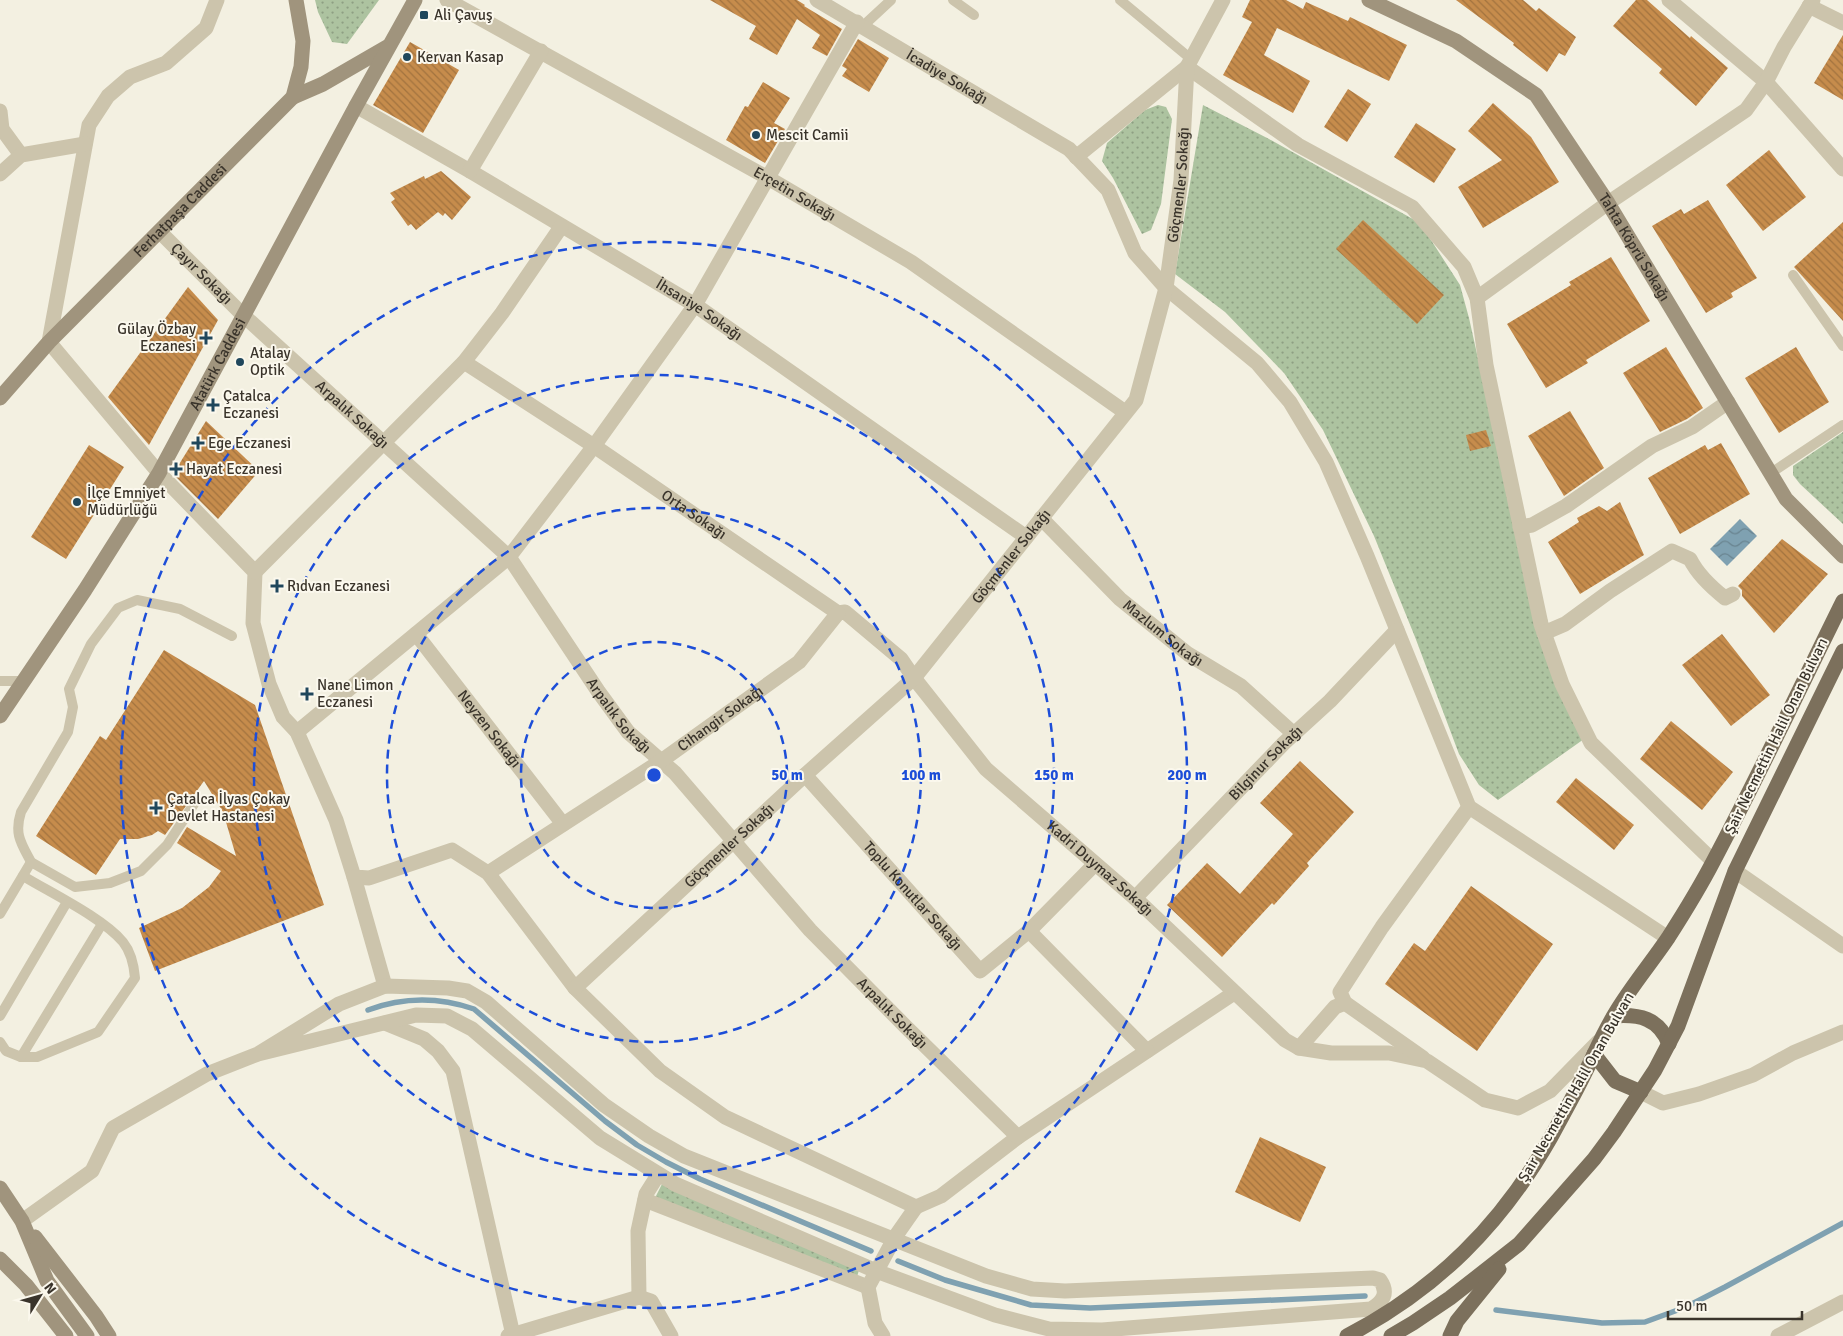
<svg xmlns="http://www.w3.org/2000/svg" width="1843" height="1336" viewBox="0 0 1843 1336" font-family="Signika,sans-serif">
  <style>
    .park { fill: url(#park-dots) }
    .water { fill: url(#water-waves) }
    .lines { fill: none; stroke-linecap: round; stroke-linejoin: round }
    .stream { stroke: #7fa1b1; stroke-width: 5.5 }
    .building { fill: url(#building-back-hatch) }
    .lane { stroke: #ccc4ac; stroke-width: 10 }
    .street { stroke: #ccc4ac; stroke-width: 15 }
    .secondary { stroke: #a0947d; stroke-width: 15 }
    .primary { stroke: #7c705c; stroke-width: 15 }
    .ring { fill: none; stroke: #1d4ed8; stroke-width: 2.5; stroke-dasharray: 9 6 }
    .poi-dot { fill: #20475c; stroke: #fbf8ed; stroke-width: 2 }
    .labels { text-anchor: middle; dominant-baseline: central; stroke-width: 4; stroke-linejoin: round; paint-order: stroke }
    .poi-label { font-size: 15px; fill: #3a342b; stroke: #fbf8ed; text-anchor: start }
    .street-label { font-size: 15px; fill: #3a342b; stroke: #fbf8ed }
    .centre { fill: #1d4ed8; stroke: #fbf8ed; stroke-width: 2.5 }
    .ring-label { font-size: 15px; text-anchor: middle; font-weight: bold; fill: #1d4ed8; stroke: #fbf8ed; stroke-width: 4; stroke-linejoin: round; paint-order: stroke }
  </style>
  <defs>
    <pattern id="park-dots" width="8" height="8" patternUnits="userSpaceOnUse" patternTransform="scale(1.25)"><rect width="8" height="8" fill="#adc3a0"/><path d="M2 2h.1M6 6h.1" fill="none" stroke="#8e9f83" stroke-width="1.8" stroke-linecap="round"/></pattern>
    <pattern id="water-waves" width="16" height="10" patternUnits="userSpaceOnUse" patternTransform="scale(1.25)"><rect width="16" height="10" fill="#7fa1b1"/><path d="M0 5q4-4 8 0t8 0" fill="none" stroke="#698490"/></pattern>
    <pattern id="building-back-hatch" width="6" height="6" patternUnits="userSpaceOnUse" patternTransform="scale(1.25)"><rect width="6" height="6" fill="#c68c4c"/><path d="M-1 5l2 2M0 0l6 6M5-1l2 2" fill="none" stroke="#a2733f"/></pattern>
  </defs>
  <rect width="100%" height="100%" fill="#f3f0e1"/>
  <g class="park">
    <polygon points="315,0 379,0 347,44 332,42 318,12"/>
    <polygon points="1158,105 1166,107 1172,119 1161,204 1151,230 1142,234 1113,178 1102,161 1107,143 1145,110"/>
    <polygon points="1203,105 1269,139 1420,223 1460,285 1469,318 1507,489 1584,739 1498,800 1479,785 1459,754 1415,637 1374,536 1323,430 1284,373 1225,312 1175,274"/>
    <polygon points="1843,432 1843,524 1800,484 1793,475 1793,466"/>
    <polygon points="663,1182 860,1267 856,1280 655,1198"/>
  </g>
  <polygon class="water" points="1740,519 1757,536 1727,566 1710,549"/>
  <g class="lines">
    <g class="stream">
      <path d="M 368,1010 C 403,997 439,997 474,1009 L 605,1121 L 637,1145 L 666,1162 L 700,1179 L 871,1251"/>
      <polyline points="898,1261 945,1280 1031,1305 1090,1308 1365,1296"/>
      <polyline points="1496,1310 1602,1323 1645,1322 1686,1307 1725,1287 1843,1223"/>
    </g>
  </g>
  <g class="building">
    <polygon points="710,0 797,0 805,5 804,6 842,29 827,56 812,48 820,35 797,19 777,55 749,39 756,26"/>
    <polygon points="1250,0 1286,0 1303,9 1306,2 1348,21 1350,17 1407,45 1389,81 1277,28 1264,55 1310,81 1293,113 1223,75 1252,22 1242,17"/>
    <polygon points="1456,0 1523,0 1536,11 1539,8 1576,37 1565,56 1559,53 1547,72 1513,45 1514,43"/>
    <polygon points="1636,0 1647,0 1690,38 1691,36 1728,68 1696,106 1659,73 1662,69 1613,26"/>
    <polygon points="1843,35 1843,100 1814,83"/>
    <polygon points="858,39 889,58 869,92 842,76 847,69 842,66"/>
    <polygon points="410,42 459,70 423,133 373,105"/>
    <polygon points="763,82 790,98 774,123 785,129 765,163 726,140 745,106 748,107"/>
    <polygon points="1348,89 1371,104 1347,142 1324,127"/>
    <polygon points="1493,103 1531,137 1559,182 1483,228 1458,187 1502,160 1468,131"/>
    <polygon points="1416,123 1456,149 1434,183 1394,157"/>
    <polygon points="1769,150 1806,197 1763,231 1726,185"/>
    <polygon points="441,171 471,197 452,220 445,213 443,216 438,212 416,230 411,224 408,226 391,202 395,199 390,193 424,176 425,179"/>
    <polygon points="1708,200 1757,278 1731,293 1733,297 1706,313 1652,226 1681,209 1684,214"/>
    <polygon points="1363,220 1444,295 1417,324 1336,249"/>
    <polygon points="1843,222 1843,321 1794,267"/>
    <polygon points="1611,257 1650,321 1586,360 1588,363 1546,388 1507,324 1571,285 1569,282"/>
    <polygon points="188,287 218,320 149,445 108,397"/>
    <polygon points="1666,347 1703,408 1687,419 1660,432 1623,373"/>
    <polygon points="1796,347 1829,402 1779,433 1745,378"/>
    <polygon points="1570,411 1604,468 1564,496 1528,436"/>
    <polygon points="206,421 259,471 218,519 173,474"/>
    <polygon points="1486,430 1491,446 1470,451 1466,435"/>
    <polygon points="1721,443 1750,494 1680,534 1648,478 1705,445 1708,450"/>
    <polygon points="89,445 124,467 66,559 31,537"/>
    <polygon points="1620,502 1644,555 1580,594 1548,542 1579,522 1577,518 1599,506 1607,511"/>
    <polygon points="1782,539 1828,574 1774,633 1742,596 1742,590 1738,586"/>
    <polygon points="1722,634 1770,695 1731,726 1682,665"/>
    <polygon points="164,650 255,705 324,905 155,971 139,928 182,908 209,887 221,871 177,843 187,827 236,856 223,812 204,781 165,835 158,831 152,835 138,839 120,839 96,875 36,836 100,736 106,740"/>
    <polygon points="1671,721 1733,772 1702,810 1640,759"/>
    <polygon points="1300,761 1354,812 1307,863 1309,866 1274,905 1272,903 1222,957 1167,905 1207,863 1240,894 1293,834 1260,803"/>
    <polygon points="1576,778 1634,825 1614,850 1556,802"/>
    <polygon points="1471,886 1553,944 1477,1051 1385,984 1414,943 1425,951"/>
    <polygon points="1260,1137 1326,1167 1300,1222 1235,1192"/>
  </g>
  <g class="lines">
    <g class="lane">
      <polyline points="953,0 974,15"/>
      <polyline points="1120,0 1191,59"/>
      <polyline points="863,26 891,0"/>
      <polyline points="1793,275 1843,346"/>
      <polyline points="1771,473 1843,425"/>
      <polyline points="0,681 22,681"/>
      <path d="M 31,862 C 21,843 14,834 21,812 L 68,732 L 73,707 L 69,689 L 91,644 L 118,608 L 137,600 L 180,609 L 232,636"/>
      <polyline points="0,914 31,862 75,887 110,883 141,871 167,845 194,804"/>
      <polyline points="0,1016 67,902"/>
      <path d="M 0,1042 L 6,1051 L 21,1057 L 37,1057 L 98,1032 L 135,978 C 134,966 131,952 123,942 C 103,918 51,893 23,876"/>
      <polyline points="21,1057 102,924"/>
    </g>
    <g class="street">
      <polyline points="217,0 206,28 166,63 130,77 108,96 89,125 49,342 159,473 255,572 253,623 269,684 283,717 297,732 336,820 354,877 369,878 452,850 488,873 575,988 660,1071 725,1117 916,1207 941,1196 1018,1137 1234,993"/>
      <path id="s1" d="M 447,0 L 768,178 L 911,262 L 1125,412"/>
      <path id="s2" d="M 817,0 L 1069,149 L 1108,190 L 1135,253 L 1166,288 L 1257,363 L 1290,402 L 1326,462 L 1367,556 L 1469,807 L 1668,938"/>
      <polyline points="1669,0 1766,82 1843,169"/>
      <polyline points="1809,6 1843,23"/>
      <polyline points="1187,67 1298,145 1412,207 1464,267 1477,298 1486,365 1541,624 1562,684 1591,743 1713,861"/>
      <path id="s3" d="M 356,106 L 470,171 L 695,305 L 1026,537"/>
      <polyline points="0,111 2,129 21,155"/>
      <polyline points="1076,157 1187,67"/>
      <polyline points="470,171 541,51"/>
      <polyline points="0,174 21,155 85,144"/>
      <path id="s4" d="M 160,232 L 243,315 L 509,557 L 598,691 L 628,732 L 675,773 L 810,930 L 906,1027 L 1018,1137"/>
      <polyline points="1477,298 1608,203 1746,110 1766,82 1784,47 1813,0"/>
      <path id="s5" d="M 464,362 L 594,446 L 838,613 L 845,612 L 901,659 L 914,678 L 986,769 L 1135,898 L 1285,1040 L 1299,1048 L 1331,1053 L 1389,1053 L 1427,1061 L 1485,1100 L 1518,1108 L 1550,1091 L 1598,1042"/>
      <path id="s6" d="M 1041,518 L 1120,599 L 1188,654 L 1241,686 L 1294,734"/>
      <polyline points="1520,527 1532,525 1566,506 1652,446 1692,427 1728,402"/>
      <polyline points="255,572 464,362 502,313 561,227"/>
      <path d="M 1544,633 L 1565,624 L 1610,591 L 1672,551 L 1690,559 C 1698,575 1711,587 1725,598 L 1733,594"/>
      <path id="s7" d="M 416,634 L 563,824"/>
      <polyline points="297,732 509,557 594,446 695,305 857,22"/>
      <path id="s8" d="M 805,775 L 980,971 L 1029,931 L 1095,864"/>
      <polyline points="1735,871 1843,946"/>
      <path id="s9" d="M 488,873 L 661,761 L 799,662 L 838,613"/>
      <polyline points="354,877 385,986"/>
      <path id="s10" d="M 1135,898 L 1284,743 L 1330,701 L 1397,630"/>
      <polyline points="1029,931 1147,1051"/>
      <path id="s11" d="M 575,988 L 805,775 L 914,678 L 1136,400 L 1166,288 L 1181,180 L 1187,67 L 1223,0"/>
      <polyline points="385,1023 424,1039 438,1051 453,1071 513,1335"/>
      <polyline points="1299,1048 1335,1007 1345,1003"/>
      <polyline points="1423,1058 1345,1003 1340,992 1382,927 1469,807"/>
      <polyline points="1641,1092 1663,1103 1699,1094 1753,1075 1793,1053 1843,1032"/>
      <polyline points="645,1200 868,1287"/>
      <path d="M 22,1221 L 92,1171 L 113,1128 L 207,1074 L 258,1054 L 416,1015 L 447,1016 L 472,1029 L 600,1138 L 675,1184 L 876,1271 L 995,1315 L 1049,1329 L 1102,1330 L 1371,1309 C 1383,1302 1389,1293 1380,1280 L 1373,1278 L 1065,1291 L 1032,1289 L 986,1276 L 684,1156 L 649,1136 L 604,1105 L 486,1002 L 467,991 L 448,988 L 385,986 L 339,1004 L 258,1054"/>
      <polyline points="639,1297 638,1231 646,1194 658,1175"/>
      <polyline points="508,1336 639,1297 651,1301 671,1336"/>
      <polyline points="883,1336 875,1323 868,1287 895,1237 916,1207"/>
      <polyline points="1778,1336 1843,1302"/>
    </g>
    <g class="secondary">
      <path id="s12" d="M 1369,0 L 1456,41 L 1536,95 L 1608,203 L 1786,499 L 1843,556"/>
      <polyline points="293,97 323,84 387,47"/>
      <path id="s13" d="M 0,398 L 49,342 L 293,97 L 301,67 L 303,41 L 296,0"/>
      <path id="s14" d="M 0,716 L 85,590 L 159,473 L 356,106 L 415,0"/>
      <polyline points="0,1188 22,1221 47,1281 87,1336"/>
      <polyline points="35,1237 96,1316 109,1336"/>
      <polyline points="0,1259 26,1285 66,1336"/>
    </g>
    <g class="primary">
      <path d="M 1614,1016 C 1639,1014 1659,1018 1669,1044"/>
      <polyline points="1594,1054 1615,1081 1641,1092"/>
      <path d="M 1347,1336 C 1437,1289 1501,1225 1551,1137 C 1562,1117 1573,1097 1583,1077 C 1594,1055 1603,1033 1616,1012 C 1631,987 1651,963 1668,938 C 1684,913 1700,887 1714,860 C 1759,775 1800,688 1843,601"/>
      <polyline points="1391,1336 1413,1323 1450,1298 1519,1244 1594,1159 1614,1132 1655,1070 1678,1026 1735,871 1843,651"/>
      <polyline points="1450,1336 1457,1321 1499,1269"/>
    </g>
  </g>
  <g class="ring">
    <circle cx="654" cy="775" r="133"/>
    <circle cx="654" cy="775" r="267"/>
    <circle cx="654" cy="775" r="400"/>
    <circle cx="654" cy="775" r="533"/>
  </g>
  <g class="poi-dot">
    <rect x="419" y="10" width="10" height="10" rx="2.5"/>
    <circle cx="407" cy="57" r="5"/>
    <circle cx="756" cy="135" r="5"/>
    <path d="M203.5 330.5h5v5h5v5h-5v5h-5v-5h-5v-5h5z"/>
    <circle cx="240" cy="362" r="5"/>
    <path d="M210.5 397.5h5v5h5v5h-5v5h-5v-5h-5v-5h5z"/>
    <path d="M195.5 435.5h5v5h5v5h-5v5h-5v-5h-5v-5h5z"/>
    <path d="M173.5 461.5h5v5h5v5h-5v5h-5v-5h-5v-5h5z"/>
    <circle cx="77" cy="502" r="5"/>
    <path d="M274.5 578.5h5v5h5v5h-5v5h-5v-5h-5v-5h5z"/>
    <path d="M304.5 686.5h5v5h5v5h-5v5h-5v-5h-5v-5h5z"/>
    <path d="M153.5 800.5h5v5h5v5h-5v5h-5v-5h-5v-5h5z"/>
  </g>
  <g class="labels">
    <g class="poi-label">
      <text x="434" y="15">Ali Çavuş</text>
      <text x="417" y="57">Kervan Kasap</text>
      <text x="766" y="135">Mescit Camii</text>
      <text x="196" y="329" text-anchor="end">Gülay Özbay<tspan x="196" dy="17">Eczanesi</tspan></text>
      <text x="250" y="353">Atalay<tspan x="250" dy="17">Optik</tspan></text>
      <text x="223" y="396">Çatalca<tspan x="223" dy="17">Eczanesi</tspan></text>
      <text x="208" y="443">Ege Eczanesi</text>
      <text x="186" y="469">Hayat Eczanesi</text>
      <text x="87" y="493">İlçe Emniyet<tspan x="87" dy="17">Müdürlüğü</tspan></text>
      <text x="287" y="586">Rıdvan Eczanesi</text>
      <text x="317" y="685">Nane Limon<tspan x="317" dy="17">Eczanesi</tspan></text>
      <text x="167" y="799">Çatalca İlyas Çokay<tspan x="167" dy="17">Devlet Hastanesi</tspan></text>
    </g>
    <g class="street-label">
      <text stroke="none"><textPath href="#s2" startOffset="151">İcadiye Sokağı</textPath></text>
      <text stroke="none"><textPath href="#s11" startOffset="1035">Göçmenler Sokağı</textPath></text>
      <text stroke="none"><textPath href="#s1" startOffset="398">Erçetin Sokağı</textPath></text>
      <text stroke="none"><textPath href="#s13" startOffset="260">Ferhatpaşa Caddesi</textPath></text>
      <text stroke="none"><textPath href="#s12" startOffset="374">Tahta Köprü Sokağı</textPath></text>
      <text stroke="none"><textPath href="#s4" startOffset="59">Çayır Sokağı</textPath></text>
      <text stroke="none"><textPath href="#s3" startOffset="399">İhsaniye Sokağı</textPath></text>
      <text stroke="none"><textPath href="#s14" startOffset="414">Atatürk Caddesi</textPath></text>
      <text stroke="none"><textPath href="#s4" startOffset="265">Arpalık Sokağı</textPath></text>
      <text stroke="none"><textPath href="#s5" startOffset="276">Orta Sokağı</textPath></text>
      <text stroke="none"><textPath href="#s11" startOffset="615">Göçmenler Sokağı</textPath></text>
      <text stroke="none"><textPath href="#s6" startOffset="168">Mazlum Sokağı</textPath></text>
      <text stroke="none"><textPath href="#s4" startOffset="670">Arpalık Sokağı</textPath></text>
      <text stroke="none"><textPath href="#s9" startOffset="279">Cihangir Sokağı</textPath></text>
      <text stroke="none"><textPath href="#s7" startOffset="120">Neyzen Sokağı</textPath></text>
      <text transform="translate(1776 736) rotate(-64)">Şair Necmettin Halil Onan Bulvarı</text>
      <text stroke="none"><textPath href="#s10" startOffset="188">Bilginur Sokağı</textPath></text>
      <text stroke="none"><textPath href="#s11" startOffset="210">Göçmenler Sokağı</textPath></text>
      <text stroke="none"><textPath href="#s5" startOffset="821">Kadri Duymaz Sokağı</textPath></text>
      <text stroke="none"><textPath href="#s8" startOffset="162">Toplu Konutlar Sokağı</textPath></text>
      <text stroke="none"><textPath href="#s4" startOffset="1075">Arpalık Sokağı</textPath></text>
      <text transform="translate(1576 1087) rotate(-60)">Şair Necmettin Halil Onan Bulvarı</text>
    </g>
  </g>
  <circle cx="654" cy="775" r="8" class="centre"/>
  <g class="ring-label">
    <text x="787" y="780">50 m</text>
    <text x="921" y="780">100 m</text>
    <text x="1054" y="780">150 m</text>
    <text x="1187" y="780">200 m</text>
  </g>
  <g transform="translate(40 1296) rotate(53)" stroke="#fbf8ed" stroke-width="4" paint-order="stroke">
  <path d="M0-4L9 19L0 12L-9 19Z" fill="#3a342b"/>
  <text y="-8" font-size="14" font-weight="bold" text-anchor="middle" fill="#3a342b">N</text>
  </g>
  <path d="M1668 1311v8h134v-8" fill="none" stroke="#3a342b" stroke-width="2.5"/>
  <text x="1676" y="1311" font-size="15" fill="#3a342b" stroke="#fbf8ed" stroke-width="4" paint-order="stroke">50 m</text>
</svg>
